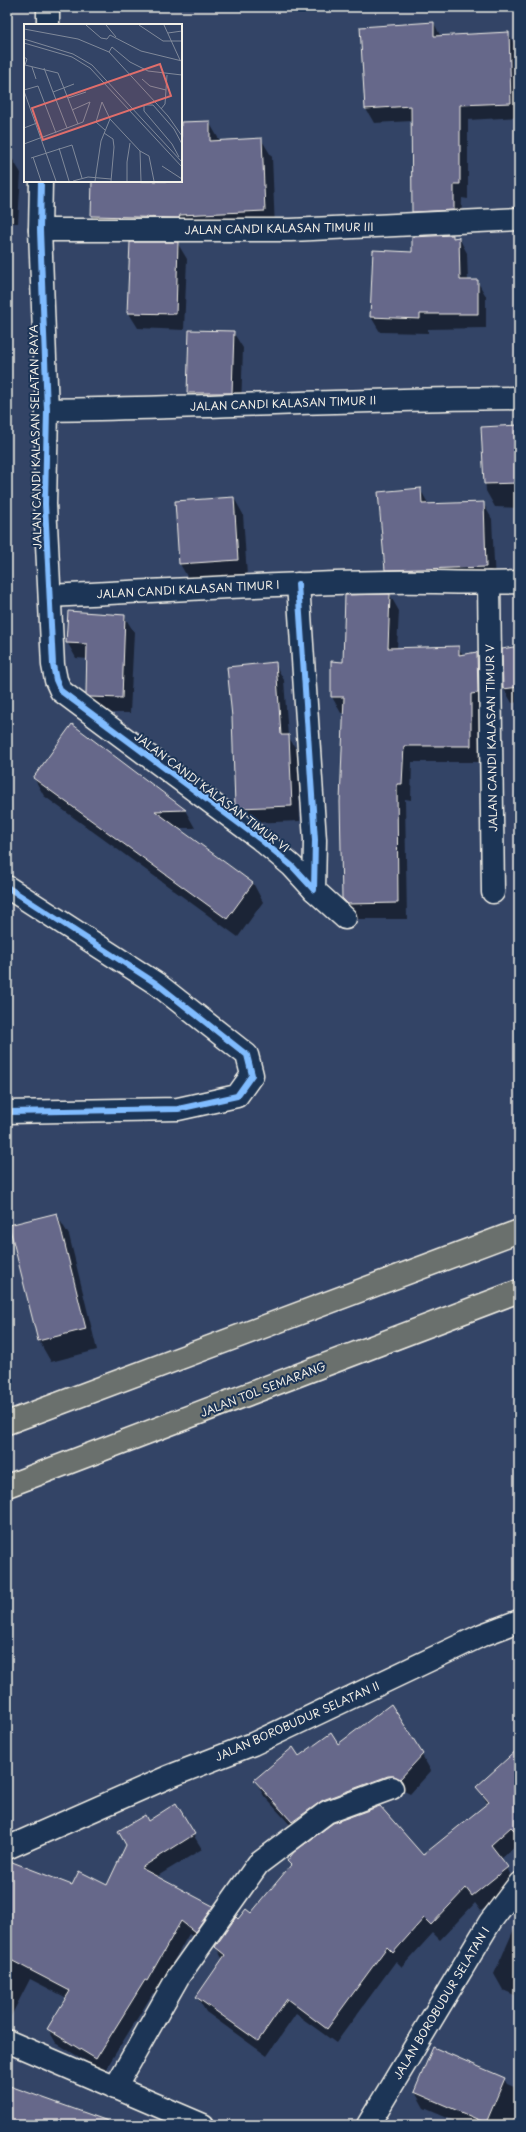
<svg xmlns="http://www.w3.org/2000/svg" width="526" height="2132" viewBox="0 0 526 2132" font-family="'Playpen Sans',sans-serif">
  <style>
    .shadow { fill: #0007 }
    .building { fill: #66678a; stroke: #f4f1e8 }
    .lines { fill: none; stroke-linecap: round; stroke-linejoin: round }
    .minor-casing { stroke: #f4f1e8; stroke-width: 25 }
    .highway-casing { stroke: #f4f1e8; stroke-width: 25 }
    .minor { stroke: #1d3557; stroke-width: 22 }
    .highway { stroke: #6a706d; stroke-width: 22 }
    .cycleway-casing { stroke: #1d3557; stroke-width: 8 }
    .cycleway { stroke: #80bcff; stroke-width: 6 }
    .labels { text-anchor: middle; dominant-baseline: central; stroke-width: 4; stroke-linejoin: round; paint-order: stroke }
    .street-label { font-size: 11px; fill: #f4f1e8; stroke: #1d3557 }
    .inset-road { fill: none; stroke: #80899a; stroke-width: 1 }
    .view { fill: #e06e6b; fill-opacity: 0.15; stroke: #e06e6b; stroke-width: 2 }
    .inset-edge { fill: none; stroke: #f4f1e8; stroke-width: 2 }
  </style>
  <rect width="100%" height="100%" fill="#346"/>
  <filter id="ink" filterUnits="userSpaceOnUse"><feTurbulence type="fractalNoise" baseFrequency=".025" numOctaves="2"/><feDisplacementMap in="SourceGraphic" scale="8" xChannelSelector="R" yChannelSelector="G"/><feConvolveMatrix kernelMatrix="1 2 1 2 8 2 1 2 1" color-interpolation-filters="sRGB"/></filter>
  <g filter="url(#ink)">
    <g class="shadow">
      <polygon points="434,23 441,37 508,33 517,48 519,117 468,120 468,199 462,198 461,224 421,226 413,211 412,121 374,123 366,109"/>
      <polygon points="209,122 220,141 261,139 272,157 275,229 103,234 92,216 93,181 181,181 181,123"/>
      <polygon points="7,155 10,155 21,173 18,223 7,223"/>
      <polygon points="453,236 454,239 459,238 467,253 468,281 477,281 486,296 486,328 428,329 428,333 380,332 371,317 413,253"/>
      <polygon points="178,244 187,259 184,330 138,328 128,312"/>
      <polygon points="233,332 243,348 241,409 197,408 188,392"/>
      <polygon points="519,426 519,508 495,507 486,491 482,428"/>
      <polygon points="420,489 429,505 483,503 492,519 495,583 395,585 386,569"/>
      <polygon points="234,498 243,514 247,576 189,580 180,564"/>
      <polygon points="390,595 399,611 397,649 458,647 463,655 477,653 486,669 480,710 480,762 412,762 411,800 405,799 407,919 358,919 352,914 343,898 344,713 341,713 332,697 344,663"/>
      <polygon points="124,616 134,632 130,713 100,713 96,710 87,694 88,659 76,658 67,642"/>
      <polygon points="519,647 519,702 512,703 504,689"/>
      <polygon points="275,664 284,680 288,736 298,752 300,821 249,823 236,805"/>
      <polygon points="72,726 185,810 195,828 178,828 253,883 263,902 238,937 44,796 34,778"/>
      <polygon points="56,1214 69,1235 97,1350 51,1362 39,1341"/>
      <polygon points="338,1746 422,1755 431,1771 410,1794 404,1791 397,1792 332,1816 302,1838 264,1796 255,1780 299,1757"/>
      <polygon points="519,1757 519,1843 501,1859 516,1883 481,1911 475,1903 440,1940 433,1933 402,1967 396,1961 336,2043 296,2014 267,2056 206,2012 197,1997 223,1960 216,1947 238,1920 251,1914 291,1866 288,1861 423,1856 488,1804 477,1787"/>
      <polygon points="175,1805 202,1849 156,1877 212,1907 220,1920 203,1945 189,1934 155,1994 153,1993 104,2072 56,2043 48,2029 67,1998 30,1979 7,2024 7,1872 73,1887 107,1887 148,1822"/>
      <polygon points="515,1927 519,1929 519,1997 503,1990 494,1974"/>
      <polygon points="504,2079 507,2084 519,2089 519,2125 464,2125 424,2108 415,2092"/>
    </g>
    <g class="building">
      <polygon points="434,22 434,36 509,32 511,103 460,105 460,184 454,184 454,210 412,212 411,106 365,109 360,27"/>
      <polygon points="210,121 210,141 262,138 265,211 180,215 179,218 91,216 92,181 181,181 181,122"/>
      <polygon points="453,235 453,238 459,237 460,280 478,280 478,314 420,314 420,319 370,317 373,250 412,252 412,237"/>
      <polygon points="130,242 178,242 176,314 127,313"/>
      <polygon points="189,330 234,331 232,393 187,393"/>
      <polygon points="519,425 519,483 484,484 481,427"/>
      <polygon points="421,488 422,504 484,502 486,567 385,570 378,492"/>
      <polygon points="234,497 238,560 179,564 175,501"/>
      <polygon points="390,594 388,648 459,646 459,655 477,652 478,693 471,694 471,746 404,746 402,784 397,784 398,903 348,904 342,898 340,802 344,697 331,697 331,661 343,662 345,595"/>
      <polygon points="68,611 125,615 122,698 90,697 86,694 87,644 66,643"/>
      <polygon points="519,646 519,687 503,689 502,649"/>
      <polygon points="276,662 281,735 289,735 292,806 239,808 235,805 232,717 227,667"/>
      <polygon points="72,724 186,810 155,811 253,883 227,919 33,778"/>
      <polygon points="57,1213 86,1329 38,1341 9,1225"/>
      <polygon points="391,1704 423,1754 400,1779 394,1776 388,1776 323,1800 292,1822 254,1780 293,1747 299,1756 331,1733 338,1744"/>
      <polygon points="519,1748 519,1835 511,1827 491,1845 508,1867 472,1896 466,1888 431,1925 424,1918 393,1953 387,1947 327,2029 287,1999 258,2041 196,1997 225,1955 215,1947 236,1917 238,1919 246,1909 251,1913 291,1865 287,1861 294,1852 333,1823 380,1806 423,1855 489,1802 476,1787"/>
      <polygon points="176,1803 195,1834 141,1868 213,1906 195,1932 181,1921 147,1981 145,1980 96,2059 47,2029 70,1991 7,1958 7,1860 72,1885 79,1871 107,1885 126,1845 118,1831 145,1815 148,1821"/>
      <polygon points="433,2047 505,2078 486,2123 414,2092"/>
      <polygon points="7,2085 108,2121 107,2125 7,2125"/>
    </g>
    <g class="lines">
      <defs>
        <g id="minor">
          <polyline points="48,25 48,7"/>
          <polyline points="41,181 40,230 47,410 45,504 53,665 56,680 61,691 260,839 292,866 314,890 315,840 298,584"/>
          <polyline points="40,230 291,230 519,219"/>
          <path d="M 47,410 C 204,408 362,399 519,398"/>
          <polyline points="489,583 493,892"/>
          <path d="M 50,596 C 162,591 276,583 389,582 C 433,581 475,584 519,582"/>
          <polyline points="7,887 157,984 247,1055 252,1075 237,1096 178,1109 7,1112"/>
          <polyline points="314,890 345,918"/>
          <polyline points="7,1848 168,1777 253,1744 482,1635 519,1621"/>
          <polyline points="7,2041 203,2125"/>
          <polyline points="115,2088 178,1977 258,1864 327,1812 392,1788"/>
          <polyline points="368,2125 490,1922 519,1884"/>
        </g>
        <g id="highway">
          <polyline points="7,1423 519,1231"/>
          <polyline points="7,1486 519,1291"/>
        </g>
      </defs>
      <use href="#minor" class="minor-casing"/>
      <use href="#highway" class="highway-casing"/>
      <use href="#minor" class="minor"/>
      <use href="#highway" class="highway"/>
      <defs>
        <g id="cycleway">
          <polyline points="41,181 40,230 47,410 45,504 53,665 56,680 61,691 260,839 292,866 314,890 315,840 298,584"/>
          <polyline points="7,887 157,984 247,1055 252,1075 237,1096 178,1109 7,1112"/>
        </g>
      </defs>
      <use href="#cycleway" class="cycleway-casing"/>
      <use href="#cycleway" class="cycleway"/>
    </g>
  </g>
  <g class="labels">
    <g class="street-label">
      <text transform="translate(279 228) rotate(-1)">JALAN CANDI KALASAN TIMUR III</text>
      <text transform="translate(283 403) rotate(-2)">JALAN CANDI KALASAN TIMUR II</text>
      <text transform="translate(35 437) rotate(-91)">JALAN CANDI KALASAN SELATAN RAYA</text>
      <text transform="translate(188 589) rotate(-3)">JALAN CANDI KALASAN TIMUR I</text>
      <text transform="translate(491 738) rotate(-91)">JALAN CANDI KALASAN TIMUR V</text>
      <text transform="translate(212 792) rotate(37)">JALAN CANDI KALASAN TIMUR VI</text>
      <text transform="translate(263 1389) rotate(-21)">JALAN TOL SEMARANG</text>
      <text transform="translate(297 1721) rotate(-24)">JALAN BOROBUDUR SELATAN II</text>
      <text transform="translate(441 2003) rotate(-59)">JALAN BOROBUDUR SELATAN I</text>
    </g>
  </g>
  <g transform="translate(24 24)">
    <rect width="158" height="158" fill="#346"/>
    <path class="inset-road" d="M 62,1 L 77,14 L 83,15 L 86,11 L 117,27 L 158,37M 82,1 L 92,13M 115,1 L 139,17 L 158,17M 140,1 L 156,36M 0,5 L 54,15 L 85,28M 144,9 L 158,7M 0,15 L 49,30 L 68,41 L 158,138M 0,19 L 48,33 L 66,44 L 158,143M 85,28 L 144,92 L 158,112M 85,28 L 88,23 L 106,38 L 124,47 L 158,51M 0,33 L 3,35 L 1,41 L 34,49 L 54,100M 8,43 L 12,55M 20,44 L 29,68M 118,55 L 126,62 L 142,66M 0,66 L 14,62 L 32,109M 0,67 L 32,157M 44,74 L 62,68M 137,85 L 141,80 L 143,51M 0,104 L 13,99M 43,104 L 29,68 L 50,60M 81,106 L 72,98 L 78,78 L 86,95M 80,109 L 89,115 L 90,123 L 87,157M 0,120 L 59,98 L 66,78 L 48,86M 35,124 L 45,157M 116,127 L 125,132 L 130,157M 9,133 L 17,157M 155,133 L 148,120 L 120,87 L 120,81 L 129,81 L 150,105 L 158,120M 7,134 L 48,121 L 58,154M 138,142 L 158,155M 49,157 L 64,153 L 87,155M 71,157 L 77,117 L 86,95 L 116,127 L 117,157M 103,157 L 103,138 L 106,119"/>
    <path class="view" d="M 136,40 L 147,72 L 19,116 L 8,84 Z"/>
    <rect width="158" height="158" class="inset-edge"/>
  </g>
  <rect width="526" height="2132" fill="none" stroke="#1d3557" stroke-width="24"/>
  <rect x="12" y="12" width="502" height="2108" fill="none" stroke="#f4f1e8" stroke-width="1.5" filter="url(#ink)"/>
</svg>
